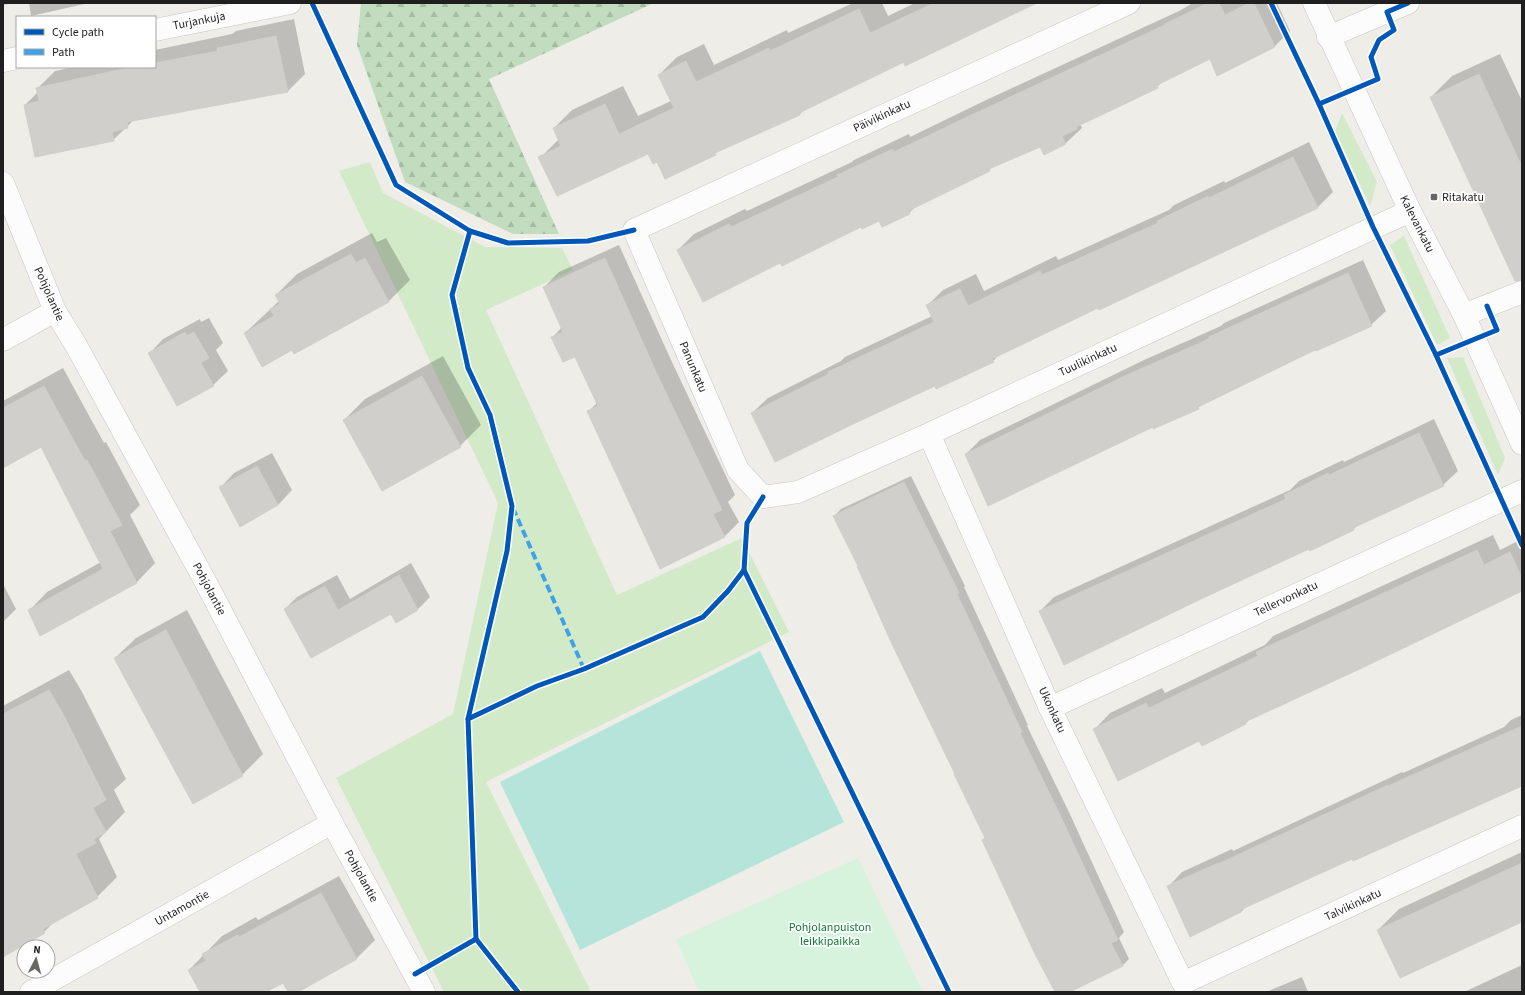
<svg xmlns="http://www.w3.org/2000/svg" width="1525" height="995" viewBox="0 0 1525 995" font-family="'Source Sans 3',sans-serif">
  <style>
    .grass { fill: #d2eac8 }
    .forest { fill: url(#forest-firs) }
    .park { fill: #d7f3de }
    .pitch { fill: #b5e4db }
    .shadow { fill: #0003 }
    .building { fill: #d0cfcb; stroke: #d1cfc9 }
    .lines { fill: none; stroke-linecap: round; stroke-linejoin: round }
    .minor-casing { stroke: #c6c6c4; stroke-width: 23 }
    .tertiary-casing { stroke: #c6c6c4; stroke-width: 23 }
    .minor { stroke: #fcfcfc; stroke-width: 22 }
    .tertiary { stroke: #fcfcfc; stroke-width: 22 }
    .quiet { stroke: #3da2ea; stroke-width: 4; stroke-dasharray: 8 4; stroke-linecap: butt }
    .cycleway-casing { stroke: #fff; stroke-width: 8 }
    .cycleway { stroke: #0057b8; stroke-width: 5 }
    .poi-dot { fill: #676765; stroke: #fff; stroke-width: 1.5 }
    .labels { text-anchor: middle; dominant-baseline: central; stroke-width: 3.5; stroke-linejoin: round; paint-order: stroke }
    .street-label { font-size: 12px; fill: #1f1f1f; stroke: #fff }
    .poi-label { font-size: 12px; fill: #1f1f1f; stroke: #fff; text-anchor: start }
    .park-label { font-size: 12px; fill: #0e7c34; stroke: #fff }
  </style>
  <defs>
    <pattern id="forest-firs" width="22" height="20" patternUnits="userSpaceOnUse"><rect width="22" height="20" fill="#c1dcbe"/><path d="M5 1l3.5 6h-7zM16 11l3.5 6h-7z" fill="#a5bca3"/></pattern>
  </defs>
  <rect width="100%" height="100%" fill="#eeede8"/>
  <g class="grass">
    <polygon points="1342,113 1377,182 1370,206 1335,131"/>
    <polygon points="370,162 383,193 485,247 562,248 573,270 486,310 617,595 742,538 789,632 486,782 591,992 444,992 336,778 453,714 498,503 339,171"/>
    <polygon points="1404,236 1450,338 1437,345 1390,245"/>
    <polygon points="1463,357 1505,458 1498,475 1447,358"/>
  </g>
  <polygon class="forest" points="361,3 654,3 489,79 559,234 513,234 405,182 357,45"/>
  <polygon class="park" points="858,858 923,992 699,992 676,939"/>
  <polygon class="pitch" points="760,651 844,822 580,950 500,782"/>
  <g class="shadow">
    <polygon points="3,3 15,3 3,5"/>
    <polygon points="29,3 89,3 31,16"/>
    <polygon points="853,3 882,3 888,16 915,3 1037,3 904,61 806,108 800,114 720,150 715,154 657,161 648,152 540,158 559,139 554,128 572,110 623,86 638,116 671,101 659,75 677,57 704,44 714,65 787,30 788,33"/>
    <polygon points="1193,3 1277,3 1290,31 1274,47 1210,58 1163,81 1157,87 1080,124 1082,128 1066,143 1044,154 1040,145 992,167 989,170 916,206 909,213 879,219 862,226 780,262 678,250 694,234 745,209 747,211 852,162 854,160 909,134 910,137 982,102 1179,11"/>
    <polygon points="294,19 305,74 288,91 135,119 113,140 25,105 38,92 38,88 55,71 74,67 155,67 155,50 232,34 236,31"/>
    <polygon points="1500,54 1522,101 1522,264 1431,97 1452,76"/>
    <polygon points="1309,142 1333,192 1317,208 1099,306 1001,353 993,361 935,385 752,413 768,398 841,361 845,357 932,316 928,305 943,290 976,274 984,291 1056,256 1058,260 1169,210 1174,205 1224,181 1225,183"/>
    <polygon points="372,233 377,242 386,238 410,280 389,301 292,349 245,333 279,301 276,295 297,274"/>
    <polygon points="619,245 671,360 735,495 728,502 739,522 724,537 588,412 597,403 575,356 552,338 562,327 544,287 559,272"/>
    <polygon points="1363,260 1386,311 1371,325 1316,349 1203,404 1198,408 1153,426 966,454 980,440 1144,360 1221,326 1224,323"/>
    <polygon points="209,318 223,343 216,350 228,371 213,385 149,354 163,339 200,319 201,322"/>
    <polygon points="443,356 481,425 460,446 344,420 365,399"/>
    <polygon points="63,368 104,443 106,442 140,505 130,515 155,563 137,582 41,634 29,611 47,592 101,562 42,446 3,467 3,401"/>
    <polygon points="1434,419 1458,471 1443,485 1358,525 1354,529 1310,549 1310,548 1040,611 1054,597 1290,490 1299,481 1343,460 1344,462"/>
    <polygon points="272,453 292,490 278,505 220,488 234,473"/>
    <polygon points="911,476 965,586 964,587 1028,725 1027,726 1068,810 1124,932 1119,938 1129,959 1122,966 1068,992 1056,992 983,840 986,837 859,565 834,516 841,509"/>
    <polygon points="1493,535 1500,550 1522,539 1522,590 1251,718 1246,723 1200,739 1094,730 1110,713 1162,688 1165,693 1265,645 1273,636"/>
    <polygon points="411,563 430,597 418,609 397,621 392,612 285,609 297,597 337,575 350,599"/>
    <polygon points="3,584 16,609 3,622"/>
    <polygon points="187,610 263,754 242,775 115,658 136,638"/>
    <polygon points="69,670 82,692 126,779 114,790 125,812 99,839 117,877 97,897 56,920 44,932 3,956 3,706"/>
    <polygon points="1522,715 1522,784 1353,858 1246,907 1241,912 1191,935 1168,887 1182,872 1232,849 1233,851 1402,772 1403,773 1504,727 1511,720"/>
    <polygon points="1522,852 1522,921 1378,930 1399,909"/>
    <polygon points="339,876 375,940 357,958 296,992 289,992 284,981 264,992 201,992 189,970 222,936 256,917 258,920"/>
    <polygon points="1522,965 1522,992 1464,992"/>
    <polygon points="1302,977 1308,992 1266,992"/>
  </g>
  <g class="building">
    <polygon points="934,3 1037,3 905,66 904,62 799,113 800,115 715,153 716,155 665,179 657,162 653,164 648,154 557,196 538,157 561,146 553,128 605,104 619,134 674,108 658,75 686,61 696,82 769,48 770,51 859,9 870,33"/>
    <polygon points="1208,3 1219,3 1225,15 1249,3 1254,3 1275,47 1217,76 1210,59 1157,85 1158,88 1076,127 1077,129 1062,136 1066,144 1044,155 1040,147 989,169 990,171 908,211 910,214 882,227 879,221 862,229 861,227 782,266 780,263 703,302 677,250 729,224 731,227 838,177 837,175 893,149 894,152 965,118 1165,25 1165,24"/>
    <polygon points="276,36 288,92 127,122 128,128 112,132 114,141 35,157 24,105 39,101 36,88 132,67 155,67 155,63 218,51 217,48"/>
    <polygon points="1479,74 1522,167 1522,280 1515,281 1430,97"/>
    <polygon points="1293,157 1318,208 1099,310 1098,308 992,359 994,362 936,389 935,386 853,424 775,462 751,413 829,374 828,372 934,322 926,305 960,289 968,306 1040,271 1042,275 1158,223 1157,221 1208,196 1209,198"/>
    <polygon points="351,254 356,263 365,258 389,302 294,354 292,350 262,367 244,333 274,316 270,309 280,304 275,295"/>
    <polygon points="605,258 657,374 722,510 713,514 725,537 660,569 587,411 598,406 575,357 563,362 551,337 563,332 543,287"/>
    <polygon points="1348,273 1372,326 1316,351 1315,350 1198,407 1199,409 1153,429 1153,427 988,506 965,454 1129,374 1209,339 1209,337"/>
    <polygon points="185,332 187,336 194,332 209,358 201,363 214,386 177,406 148,353"/>
    <polygon points="422,376 461,447 382,491 343,420"/>
    <polygon points="44,386 85,461 87,460 122,525 110,531 137,583 40,636 28,610 103,569 41,447 3,468 3,408"/>
    <polygon points="1419,433 1444,486 1353,528 1354,530 1310,551 1309,549 1203,598 1064,665 1039,611 1286,499 1284,495 1328,473 1329,475"/>
    <polygon points="257,466 278,505 240,527 219,487"/>
    <polygon points="904,482 959,593 957,594 1022,732 1020,733 1061,817 1118,940 1111,943 1123,966 1070,992 1055,992 1034,952 982,840 985,838 954,774 955,774 892,644 857,566 858,566 833,516"/>
    <polygon points="1477,550 1484,565 1510,552 1522,578 1522,591 1364,667 1245,722 1246,724 1202,746 1199,741 1118,781 1093,729 1146,703 1149,708 1258,656 1256,652"/>
    <polygon points="399,575 418,610 396,623 391,614 311,658 284,609 325,586 338,610"/>
    <polygon points="166,630 243,776 193,804 114,658"/>
    <polygon points="49,690 62,712 106,800 93,808 106,832 94,839 96,843 76,854 98,898 43,929 45,933 3,957 3,714"/>
    <polygon points="1522,726 1522,786 1353,861 1352,859 1240,910 1241,912 1190,937 1167,886 1218,863 1218,864 1388,785 1388,786"/>
    <polygon points="1522,863 1522,922 1400,978 1377,930"/>
    <polygon points="321,893 357,959 298,992 288,992 283,983 266,992 200,992 188,970 206,961 202,954 238,935 239,937"/>
  </g>
  <g class="lines">
    <defs>
      <g id="minor">
        <polyline points="1129,3 634,230 738,470 763,497 798,492 929,434 1410,211"/>
        <polyline points="155,30 290,3"/>
        <polyline points="1328,37 1408,3"/>
        <polyline points="3,61 17,58"/>
        <polyline points="3,183 55,311 77,347 204,579 332,823 424,992"/>
        <polyline points="1464,315 1522,292"/>
        <polyline points="3,340 55,311"/>
        <polyline points="929,434 1050,708 1183,983 1522,826"/>
        <polyline points="1050,708 1522,491"/>
        <polyline points="31,992 332,823"/>
      </g>
      <polyline id="tertiary" points="1314,3 1410,211 1464,315 1522,444"/>
    </defs>
    <use href="#minor" class="minor-casing"/>
    <use href="#tertiary" class="tertiary-casing"/>
    <use href="#minor" class="minor"/>
    <use href="#tertiary" class="tertiary"/>
    <polyline class="quiet" points="513,508 584,669"/>
    <defs>
      <g id="cycleway">
        <polyline points="312,3 396,185 470,231 508,243 588,241 634,230"/>
        <polyline points="1271,3 1319,104 1373,227 1436,355 1522,545"/>
        <polyline points="1319,104 1378,79 1371,57 1379,40 1394,30 1387,12 1408,3"/>
        <polyline points="1436,355 1497,330 1487,306"/>
        <polyline points="744,570 949,992"/>
        <polyline points="468,719 507,551 512,506 490,415 468,368 452,295 470,231"/>
        <polyline points="415,974 476,939"/>
        <polyline points="518,992 476,939 468,719 537,686 584,669 703,617 728,591 744,570 747,523 763,497"/>
      </g>
    </defs>
    <use href="#cycleway" class="cycleway-casing"/>
    <use href="#cycleway" class="cycleway"/>
  </g>
  <rect class="poi-dot" x="1430" y="193" width="8" height="8" rx="2"/>
  <g class="labels">
    <g class="street-label">
      <text transform="translate(199 21) rotate(-11)">Turjankuja</text>
      <text transform="translate(882 116) rotate(-25)">Päivikinkatu</text>
      <text transform="translate(1417 224) rotate(63)">Kalevankatu</text>
      <text transform="translate(49 294) rotate(66)">Pohjolantie</text>
      <text transform="translate(1088 360) rotate(-25)">Tuulikinkatu</text>
      <text transform="translate(693 367) rotate(67)">Panunkatu</text>
      <text transform="translate(209 589) rotate(62)">Pohjolantie</text>
      <text transform="translate(1286 599) rotate(-25)">Tellervonkatu</text>
      <text transform="translate(1052 710) rotate(65)">Ukonkatu</text>
      <text transform="translate(361 876) rotate(61)">Pohjolantie</text>
      <text transform="translate(1353 905) rotate(-25)">Talvikinkatu</text>
      <text transform="translate(182 908) rotate(-29)">Untamontie</text>
    </g>
    <g class="poi-label">
      <text x="1442" y="197">Ritakatu</text>
    </g>
    <g class="park-label">
      <text x="830" y="927">Pohjolanpuiston<tspan x="830" dy="14">leikkipaikka</tspan></text>
    </g>
  </g>
  <rect width="1525" height="995" fill="none" stroke="#1f1f1f" stroke-width="8"/>
  <rect x="16" y="16" width="140" height="52" fill="#ffffff" stroke="#a5a5a5"/>
  <rect x="24" y="29" width="20" height="6" fill="#0057b8" stroke="#a5a5a5"/>
  <text x="52" y="36" font-size="12" fill="#1f1f1f">Cycle path</text>
  <rect x="24" y="49" width="20" height="6" fill="#3da2ea" stroke="#a5a5a5"/>
  <text x="52" y="56" font-size="12" fill="#1f1f1f">Path</text>
  <g transform="translate(36 959) rotate(6)"><circle r="19" fill="#ffffff" stroke="#a5a5a5"/>
  <path d="M0-3L7 15L0 10L-7 15Z" fill="#676765"/>
  <text y="-6" font-size="11" font-weight="bold" text-anchor="middle" fill="#1f1f1f">N</text>
  </g>
</svg>
